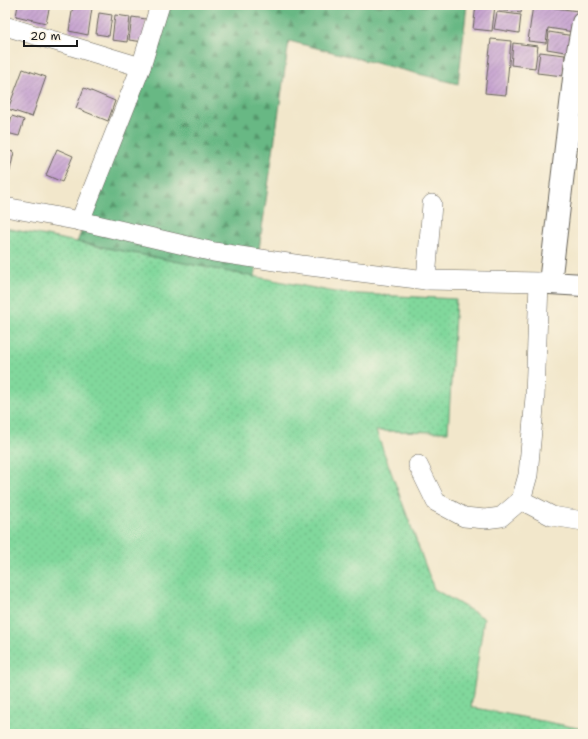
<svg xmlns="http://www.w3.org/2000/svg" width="588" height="739" viewBox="0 0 588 739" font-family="'Shantell Sans',sans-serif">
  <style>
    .grass { fill: url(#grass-dots); stroke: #4e7a5c }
    .forest { fill: url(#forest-firs); stroke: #426a50 }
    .building { fill: url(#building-hatch) }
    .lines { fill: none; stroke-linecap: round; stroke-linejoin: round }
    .minor-casing { stroke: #676359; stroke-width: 20 }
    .tertiary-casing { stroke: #676359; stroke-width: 24 }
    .minor { stroke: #fff; stroke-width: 19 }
    .tertiary { stroke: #fff; stroke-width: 22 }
  </style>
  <defs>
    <pattern id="grass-dots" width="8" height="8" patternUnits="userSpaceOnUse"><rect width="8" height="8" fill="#81d89c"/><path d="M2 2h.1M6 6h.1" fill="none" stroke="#6fb986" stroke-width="1.8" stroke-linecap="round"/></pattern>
    <pattern id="forest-firs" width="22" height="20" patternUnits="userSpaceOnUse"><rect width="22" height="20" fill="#68b884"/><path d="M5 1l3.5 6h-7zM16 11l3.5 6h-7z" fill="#55956b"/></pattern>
    <pattern id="building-hatch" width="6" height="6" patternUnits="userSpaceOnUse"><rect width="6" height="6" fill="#c29dcf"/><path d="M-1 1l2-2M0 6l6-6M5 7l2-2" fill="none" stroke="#9d7fa7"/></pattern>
  </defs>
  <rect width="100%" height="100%" fill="#fcf5e5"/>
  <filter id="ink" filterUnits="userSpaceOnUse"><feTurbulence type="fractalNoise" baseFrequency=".025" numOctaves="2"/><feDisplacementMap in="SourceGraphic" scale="8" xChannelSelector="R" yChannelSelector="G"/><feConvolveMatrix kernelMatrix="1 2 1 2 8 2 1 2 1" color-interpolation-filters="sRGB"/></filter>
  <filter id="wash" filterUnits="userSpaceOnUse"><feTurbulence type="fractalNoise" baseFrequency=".012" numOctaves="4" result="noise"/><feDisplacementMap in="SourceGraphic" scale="16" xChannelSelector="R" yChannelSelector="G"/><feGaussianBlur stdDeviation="0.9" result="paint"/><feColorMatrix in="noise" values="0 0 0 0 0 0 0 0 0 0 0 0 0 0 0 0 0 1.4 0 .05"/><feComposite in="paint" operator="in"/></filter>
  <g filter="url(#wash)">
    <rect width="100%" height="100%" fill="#f2e7cb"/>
    <polygon class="grass" points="5,228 340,293 456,299 448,432 376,431 434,589 484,618 471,707 583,729 583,734 5,734"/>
    <polygon class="forest" points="167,5 467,5 458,84 289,41 255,277 77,242 156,55"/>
    <g id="blocks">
      <g class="building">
        <polygon points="18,5 50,5 46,23 16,16"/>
        <polygon points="73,5 92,8 88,35 69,31"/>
        <polygon points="476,5 495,5 492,31 473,29"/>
        <polygon points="500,5 522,5 521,13 499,10"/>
        <polygon points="533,5 578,11 574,32 548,28 546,43 528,41"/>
        <polygon points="497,12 521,15 519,33 494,29"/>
        <polygon points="99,13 112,15 109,36 96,34"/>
        <polygon points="115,15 130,17 127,42 112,40"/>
        <polygon points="132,17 146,19 144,42 129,40"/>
        <polygon points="549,32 574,36 571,53 547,49"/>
        <polygon points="491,39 511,41 506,95 485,93"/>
        <polygon points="513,43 538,46 535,68 511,65"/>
        <polygon points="540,52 565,55 563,76 537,73"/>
        <polygon points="23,69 46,77 32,117 8,109"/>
        <polygon points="84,88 115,101 108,121 76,108"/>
        <polygon points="12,116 24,120 19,136 7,133"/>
        <polygon points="57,149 73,156 62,182 46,175"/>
        <polygon points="5,150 14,152 7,184 5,184"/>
      </g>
    </g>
  </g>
  <g filter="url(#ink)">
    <use href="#blocks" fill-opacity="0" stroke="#676359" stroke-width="1"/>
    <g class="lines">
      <defs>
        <g id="minor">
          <polyline points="5,26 141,67"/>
          <polyline points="5,207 80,221 214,252 301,265 426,280 539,282 550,283"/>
          <polyline points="80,221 141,67 160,5"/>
          <polyline points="426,280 432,204"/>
          <polyline points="418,465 436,502 464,517 485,519 501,517 521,500 528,475 535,397 539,282"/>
          <polyline points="521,500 552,516 583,521"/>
        </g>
        <polyline id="tertiary" points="583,23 576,62 550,283 583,285"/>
      </defs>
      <use href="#minor" class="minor-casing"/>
      <use href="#tertiary" class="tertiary-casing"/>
      <use href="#minor" class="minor"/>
      <use href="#tertiary" class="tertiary"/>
    </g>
  </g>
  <rect width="588" height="739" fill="none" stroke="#fcf5e5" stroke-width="20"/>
  <path d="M24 40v6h53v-6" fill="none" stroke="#1c1c1c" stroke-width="2"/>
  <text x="30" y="40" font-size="12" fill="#1c1c1c" stroke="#fcf5e5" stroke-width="3" paint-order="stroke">20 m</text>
</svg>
